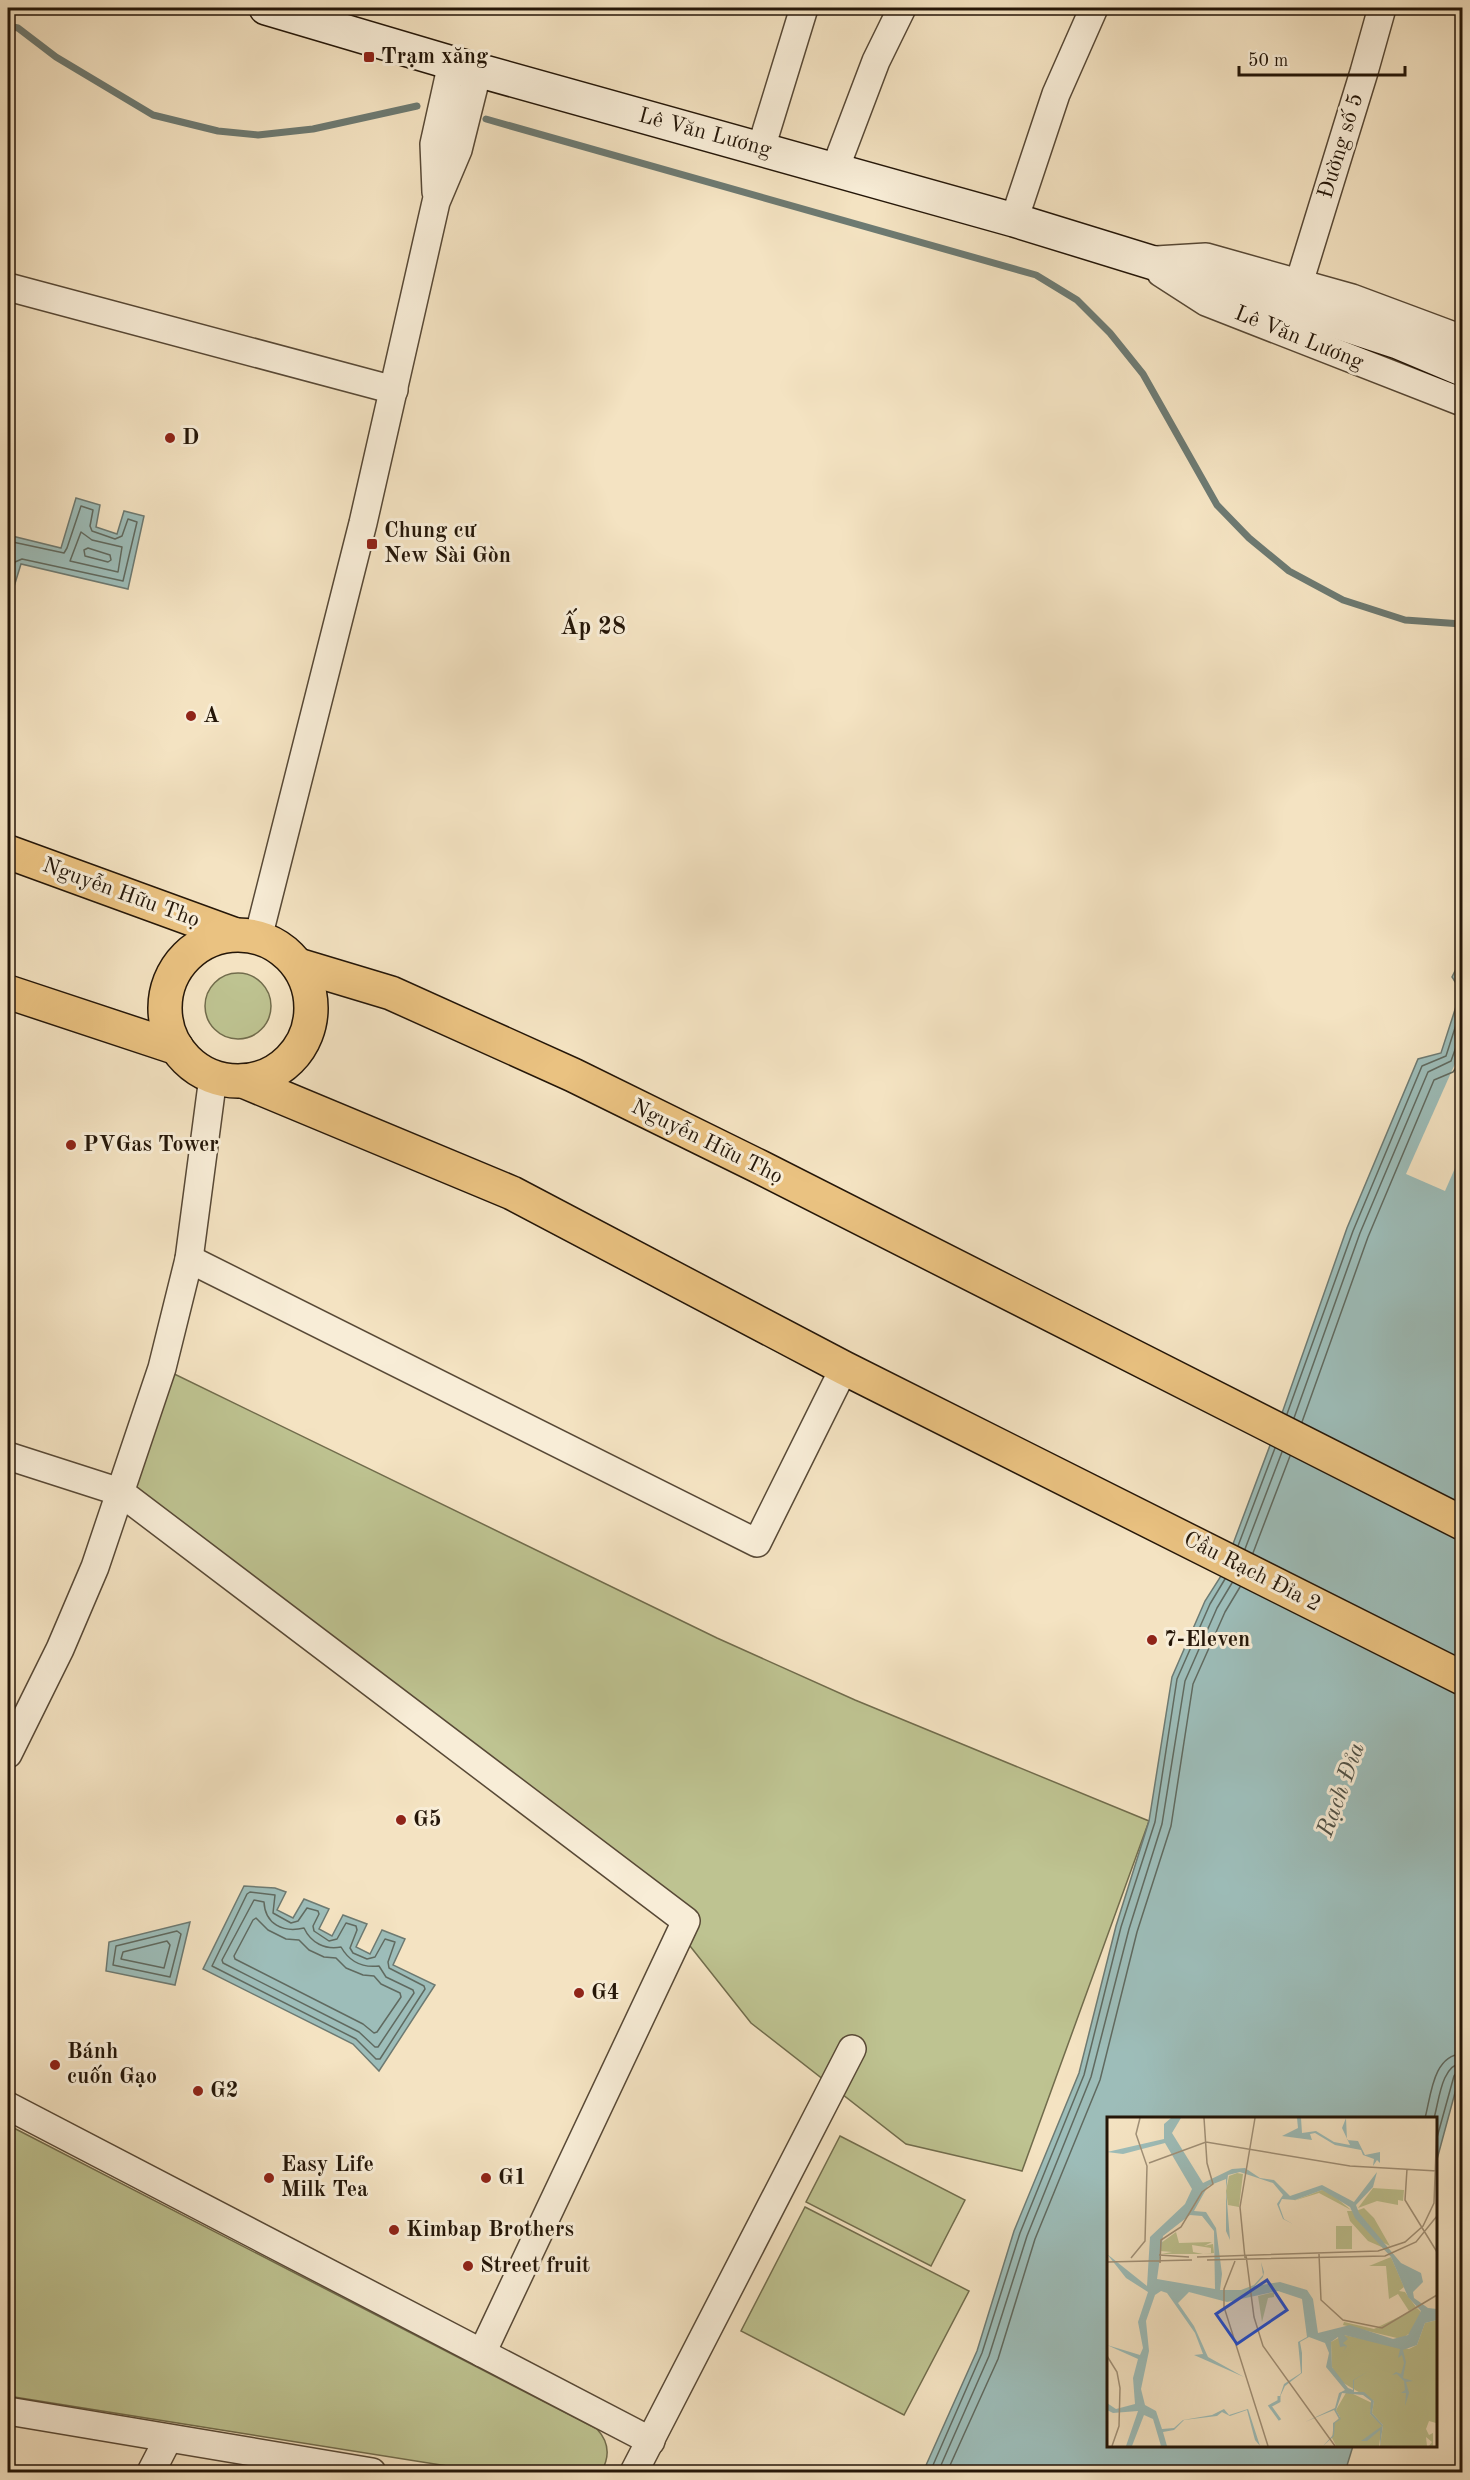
<svg xmlns="http://www.w3.org/2000/svg" width="1470" height="2480" viewBox="0 0 1470 2480" font-family="'Old Standard TT',serif">
  <style>
    .green { fill: #bec391; stroke: #716c4c; stroke-width: 1.5 }
    .water { fill: #9dbdb9; stroke: #6d7a72; stroke-width: 1.5 }
    .pier { fill: #f4e3c2 }
    .lines { fill: none; stroke-linecap: round; stroke-linejoin: round }
    .shore { stroke: #606a60; stroke-width: 1.5 }
    .stream { stroke: #6d7a72; stroke-width: 7 }
    .minor-casing { stroke: #584936; stroke-width: 30 }
    .secondary-casing { stroke: #241608; stroke-width: 36 }
    .primary-casing { stroke: #241608; stroke-width: 36 }
    .minor { stroke: #f8edd7; stroke-width: 27 }
    .secondary { stroke: #f8edd7; stroke-width: 33 }
    .primary { stroke: #eac281; stroke-width: 33 }
    .poi-dot { fill: #8f2418; stroke: #f8edd7; stroke-width: 2 }
    .labels { text-anchor: middle; dominant-baseline: central; stroke-width: 6; stroke-linejoin: round; paint-order: stroke }
    .poi-label { font-size: 22px; font-weight: bold; fill: #241608; stroke: #f8edd7; text-anchor: start }
    .street-label { font-size: 22px; fill: #241608; stroke: #f8edd7 }
    .neighbourhood-label { font-size: 24px; font-weight: bold; fill: #241608; stroke: #f8edd7 }
    .water-label { font-size: 24px; font-style: italic; fill: #4e5046; stroke: #f8edd7 }
    .inset-river { fill: none; stroke: #9dbdb9; stroke-width: 3 }
    .inset-road { fill: none; stroke: #a19178; stroke-width: 1.5 }
    .view { fill: #1d4ed8; fill-opacity: 0.15; stroke: #1d4ed8; stroke-width: 3 }
    .inset-edge { fill: none; stroke: #241608; stroke-width: 3 }
  </style>
  <rect width="100%" height="100%" fill="#f4e3c2"/>
  <filter id="stains"><feTurbulence type="fractalNoise" baseFrequency=".00333" numOctaves="4"/><feColorMatrix values="0 0 0 0 .2 0 0 0 0 .09 0 0 0 0 .02 0 0 0 .5 -.17"/></filter>
  <radialGradient id="worn" r=".72"><stop offset=".6" stop-color="#630" stop-opacity="0"/><stop offset="1" stop-color="#630" stop-opacity=".3"/></radialGradient>
  <g class="green">
    <circle cx="238" cy="1006" r="33"/>
    <polygon points="162,1368 717,1638 855,1700 1149,1821 1022,2171 906,2144 751,2023 690,1946 695,1911 120,1492"/>
    <path d="M 8,2125 L 597,2429 C 609,2442 610,2457 601,2472 L 485,2472 L 8,2396 Z"/>
    <polygon points="840,2136 965,2200 931,2266 806,2202"/>
    <polygon points="805,2207 969,2291 904,2415 741,2331"/>
  </g>
  <g class="water">
    <polygon points="76,498 100,505 96,527 117,534 124,511 144,516 128,589 21,564 13,590 8,589 8,535 61,548"/>
    <polygon points="1462,957 1462,2067 1436,2163 1436,2118 1108,2118 1108,2446 1353,2446 1345,2472 923,2472 977,2351 1014,2231 1079,2073 1116,1926 1149,1821 1172,1677 1205,1601 1221,1576 1281,1416 1347,1228 1418,1059 1441,1053 1461,991 1452,977"/>
    <polygon points="244,1886 275,1888 286,1892 277,1910 293,1918 304,1899 329,1909 319,1929 332,1936 343,1915 367,1924 356,1947 370,1954 382,1930 405,1939 393,1965 435,1985 379,2071 353,2044 203,1969"/>
    <polygon points="190,1922 175,1985 106,1971 109,1942"/>
  </g>
  <polygon class="pier" points="1462,1048 1462,1152 1445,1191 1406,1174"/>
  <g class="lines">
    <g class="shore">
      <polygon points="81,532 92,540 122,547 118,572 70,561"/>
      <polyline points="8,541 64,553 67,548 81,506 93,510 90,526 92,531 115,539 122,536 128,519 137,522 123,581 22,559 15,562 8,584"/>
      <polygon points="88,548 110,555 111,560 108,562 85,556 84,550"/>
      <polyline points="1287,1414 1353,1231 1422,1066 1446,1056 1462,1006"/>
      <polyline points="1294,1418 1360,1233 1428,1072 1451,1061 1462,1030"/>
      <polyline points="1302,1422 1368,1237 1434,1080 1453,1072 1462,1059"/>
      <polyline points="1238,1546 1275,1448"/>
      <polyline points="1245,1549 1282,1452"/>
      <polyline points="1253,1553 1290,1456"/>
      <polygon points="250,1892 275,1895 273,1913 291,1923 298,1921 307,1908 318,1911 319,1914 313,1926 314,1931 329,1941 337,1939 346,1923 356,1926 357,1930 350,1948 353,1953 367,1959 375,1957 385,1939 395,1942 388,1962 389,1968 424,1986 425,1989 380,2059 376,2059 356,2039 212,1966 247,1894"/>
      <path d="M 254,1900 L 264,1902 C 265,1924 283,1933 304,1928 C 311,1943 325,1950 341,1947 C 349,1961 362,1968 379,1966 L 386,1977 L 413,1990 L 414,1993 L 378,2047 L 375,2047 L 359,2032 L 223,1963 L 222,1960 Z"/>
      <polygon points="256,1918 268,1930 286,1939 299,1940 309,1950 324,1957 336,1958 346,1968 363,1975 374,1976 381,1984 400,1993 401,1997 377,2032 374,2033 363,2024 235,1959 234,1956 253,1920"/>
      <polygon points="177,1931 181,1934 170,1977 113,1965 116,1946"/>
      <polygon points="167,1941 170,1945 164,1968 121,1959 123,1952"/>
      <path d="M 1425,2118 C 1431,2096 1433,2055 1462,2054"/>
      <path d="M 1434,2118 C 1439,2102 1441,2065 1462,2063"/>
      <polyline points="1436,2141 1454,2076 1457,2072 1462,2071"/>
      <polyline points="930,2472 982,2353 1020,2233 1084,2075 1121,1927 1155,1822 1177,1679 1210,1604 1225,1579"/>
      <polyline points="938,2472 989,2356 1027,2236 1091,2077 1129,1929 1162,1824 1185,1681 1217,1608 1232,1583"/>
      <polyline points="947,2472 998,2359 1035,2239 1100,2080 1137,1932 1171,1826 1193,1684 1225,1612 1240,1587"/>
    </g>
    <g class="stream">
      <polyline points="8,26 18,28 56,57 153,115 218,131 258,135 313,129 417,106"/>
      <polyline points="486,119 1036,275 1077,300 1110,333 1143,374 1217,505 1249,538 1289,571 1343,600 1405,620 1462,624"/>
    </g>
    <defs>
      <g id="minor">
        <polyline points="761,148 804,8"/>
        <polyline points="835,169 876,61 902,8"/>
        <polyline points="436,192 434,144 452,63"/>
        <polyline points="1014,220 1056,94 1094,8"/>
        <polyline points="1156,260 1206,257 1352,298 1462,339"/>
        <polyline points="1161,273 1206,302 1462,402"/>
        <polyline points="1299,283 1364,72 1382,8"/>
        <polyline points="8,287 394,390"/>
        <polyline points="258,938 363,523 436,202 458,150 478,70"/>
        <polyline points="189,1259 757,1543 844,1368"/>
        <polyline points="8,1456 120,1492 686,1921 482,2353"/>
        <polyline points="8,1754 60,1649 95,1567 162,1368 189,1259 213,1077"/>
        <polyline points="8,2106 651,2441"/>
        <polyline points="8,2411 372,2472"/>
        <polyline points="151,2472 168,2439"/>
        <polyline points="634,2472 852,2049"/>
      </g>
      <polyline id="secondary" points="266,8 452,63 1014,220 1225,285 1398,342 1462,369"/>
      <g id="primary">
        <polyline points="8,852 233,934"/>
        <circle cx="238" cy="1008" r="73"/>
        <polyline points="298,965 391,993 573,1075 760,1167 1462,1523"/>
        <polyline points="8,992 177,1048"/>
        <polyline points="243,1081 512,1193 844,1368 1462,1678"/>
      </g>
    </defs>
    <use href="#minor" class="minor-casing"/>
    <use href="#secondary" class="secondary-casing"/>
    <use href="#primary" class="primary-casing"/>
    <use href="#minor" class="minor"/>
    <use href="#secondary" class="secondary"/>
    <use href="#primary" class="primary"/>
  </g>
  <g class="poi-dot">
    <rect x="363" y="51" width="12" height="12" rx="3"/>
    <circle cx="170" cy="438" r="6"/>
    <rect x="366" y="538" width="12" height="12" rx="3"/>
    <circle cx="191" cy="716" r="6"/>
    <circle cx="71" cy="1145" r="6"/>
    <circle cx="1152" cy="1640" r="6"/>
    <circle cx="401" cy="1820" r="6"/>
    <circle cx="579" cy="1993" r="6"/>
    <circle cx="55" cy="2065" r="6"/>
    <circle cx="198" cy="2091" r="6"/>
    <circle cx="269" cy="2178" r="6"/>
    <circle cx="486" cy="2178" r="6"/>
    <circle cx="394" cy="2230" r="6"/>
    <circle cx="468" cy="2266" r="6"/>
  </g>
  <g class="labels">
    <g class="poi-label">
      <text x="381" y="57">Trạm xăng</text>
      <text x="182" y="438">D</text>
      <text x="384" y="531">Chung cư<tspan x="384" dy="25">New Sài Gòn</tspan></text>
      <text x="203" y="716">A</text>
      <text x="83" y="1145">PVGas Tower</text>
      <text x="1164" y="1640">7-Eleven</text>
      <text x="413" y="1820">G5</text>
      <text x="591" y="1993">G4</text>
      <text x="67" y="2052">Bánh<tspan x="67" dy="25">cuốn Gạo</tspan></text>
      <text x="210" y="2091">G2</text>
      <text x="281" y="2165">Easy Life<tspan x="281" dy="25">Milk Tea</tspan></text>
      <text x="498" y="2178">G1</text>
      <text x="406" y="2230">Kimbap Brothers</text>
      <text x="480" y="2266">Street fruit</text>
    </g>
    <g class="street-label">
      <text transform="translate(705 133) rotate(15)">Lê Văn Lương</text>
      <text transform="translate(1341 146) rotate(-73)">Đường số 5</text>
      <text transform="translate(1299 338) rotate(22)">Lê Văn Lương</text>
      <text transform="translate(121 893) rotate(20)">Nguyễn Hữu Thọ</text>
      <text transform="translate(707 1142) rotate(26)">Nguyễn Hữu Thọ</text>
      <text transform="translate(1252 1572) rotate(27)">Cầu Rạch Đỉa 2</text>
    </g>
    <g class="neighbourhood-label">
      <text x="593" y="628">Ấp 28</text>
    </g>
    <g class="water-label">
      <text transform="translate(1342 1790) rotate(-70)">Rạch Đỉa</text>
    </g>
  </g>
  <g transform="translate(1107 2117)">
    <rect width="330" height="330" fill="#f4e3c2"/>
    <path d="M 130,56 L 136,57 L 132,90 L 121,88 L 119,74 L 122,59 ZM 266,71 L 297,73 L 296,84 L 291,83 L 291,88 L 270,84 L 251,91 ZM 215,73 L 221,74 L 244,93 L 212,76 L 186,84 ZM 257,91 L 267,101 L 283,129 L 273,124 L 253,101 L 249,94 ZM 240,94 L 246,94 L 277,131 L 261,124 L 243,104 ZM 229,109 L 245,109 L 245,132 L 229,132 ZM 69,115 L 72,126 L 105,125 L 97,129 L 106,127 L 107,136 L 97,137 L 104,136 L 104,131 L 85,128 L 86,135 L 96,137 L 54,137 L 65,135 L 53,134 L 54,126 ZM 284,140 L 297,170 L 292,174 L 298,175 L 309,190 L 302,194 L 291,177 L 282,182 L 279,149 L 262,149 ZM 167,175 L 167,180 L 161,181 L 155,205 L 151,179 ZM 310,191 L 314,195 L 303,216 L 294,222 L 236,208 L 237,205 L 267,212 ZM 330,203 L 330,313 L 329,306 L 322,304 L 319,312 L 322,318 L 326,316 L 326,329 L 322,329 L 325,325 L 319,320 L 320,329 L 273,329 L 276,308 L 265,296 L 267,284 L 233,264 L 225,250 L 224,225 L 237,218 L 302,232 L 310,228 L 318,206 ZM 240,274 L 265,286 L 263,297 L 275,308 L 272,329 L 229,329 L 225,321 L 227,306 L 233,300 L 229,293 Z" fill="#bec391"/>
    <path d="M 64,1 L 74,1 L 65,16 L 96,66 L 125,52 L 138,51 L 153,61 L 167,63 L 183,79 L 215,68 L 247,85 L 270,55 L 266,70 L 249,88 L 252,96 L 294,146 L 314,156 L 316,165 L 306,175 L 307,181 L 321,191 L 330,192 L 330,203 L 318,206 L 310,228 L 296,233 L 299,245 L 296,261 L 306,264 L 299,265 L 302,276 L 298,289 L 299,276 L 294,276 L 298,273 L 297,264 L 290,257 L 285,258 L 289,255 L 294,257 L 297,246 L 295,238 L 291,241 L 293,232 L 237,218 L 241,222 L 236,226 L 240,229 L 236,235 L 239,229 L 233,230 L 231,220 L 224,225 L 225,250 L 241,271 L 246,273 L 246,263 L 262,254 L 247,263 L 247,275 L 257,275 L 267,284 L 265,296 L 276,308 L 273,329 L 273,313 L 260,324 L 254,324 L 275,309 L 263,297 L 264,284 L 256,278 L 235,276 L 229,293 L 234,302 L 228,306 L 227,319 L 216,329 L 226,318 L 226,306 L 232,302 L 227,293 L 198,305 L 228,291 L 232,276 L 238,273 L 219,250 L 222,236 L 218,226 L 202,220 L 193,225 L 195,236 L 195,256 L 178,269 L 172,282 L 177,267 L 194,256 L 191,225 L 200,220 L 195,182 L 171,174 L 120,185 L 82,175 L 71,186 L 87,209 L 101,240 L 137,260 L 87,238 L 96,237 L 88,216 L 60,176 L 54,174 L 48,178 L 39,204 L 42,234 L 34,272 L 38,288 L 49,294 L 55,312 L 67,311 L 76,303 L 105,298 L 117,292 L 122,298 L 141,292 L 153,329 L 148,323 L 140,293 L 123,299 L 115,295 L 110,299 L 77,303 L 67,313 L 56,315 L 60,329 L 54,329 L 46,302 L 37,298 L 25,329 L 19,329 L 31,294 L 6,296 L 0,293 L 0,286 L 9,292 L 28,287 L 26,261 L 31,242 L 0,228 L 33,238 L 36,231 L 31,205 L 41,175 L 19,161 L 0,137 L 40,169 L 43,120 L 78,87 L 85,72 L 58,26 L 16,37 L 0,35 L 57,22 L 57,7 ZM 133,55 L 166,66 L 176,78 L 170,87 L 176,102 L 186,107 L 177,129 L 186,107 L 177,102 L 172,88 L 175,82 L 188,83 L 215,73 L 243,90 L 248,101 L 284,140 L 301,180 L 314,194 L 301,218 L 286,222 L 243,208 L 211,216 L 206,182 L 200,173 L 173,165 L 148,169 L 156,160 L 157,155 L 154,145 L 156,158 L 147,168 L 134,173 L 113,173 L 115,157 L 109,111 L 99,95 L 87,94 L 101,69 L 119,62 L 119,114 L 123,123 L 119,72 L 121,58 ZM 83,98 L 95,99 L 107,114 L 108,172 L 50,162 L 56,119 ZM 190,1 L 194,1 L 195,16 L 209,14 L 227,25 L 243,28 L 235,11 L 239,1 L 240,23 L 251,24 L 258,38 L 273,35 L 273,46 L 270,43 L 266,49 L 267,42 L 256,38 L 254,33 L 228,28 L 208,16 L 203,17 L 205,23 L 175,19 L 191,11 Z" fill="#9dbdb9" fill-rule="evenodd"/>
    <path class="inset-river" d="M 172,279 L 172,284 L 163,289 L 173,303"/>
    <path class="inset-road" d="M 42,46 L 99,25 L 243,49 L 330,54M 300,52 L 298,83 L 330,135M 212,137 L 214,183 L 236,203 L 275,211 L 330,178M 52,138 L 82,140M 139,138 L 147,200 L 156,229 L 228,329M 90,140 L 271,134 L 298,125 L 316,109 L 327,86 L 330,6M 24,141 L 38,124 L 40,49 L 29,17 L 33,1M 138,141 L 133,90 L 148,1M 100,143 L 278,139 L 309,125 L 330,99M 128,144 L 117,172 L 117,190 L 161,329M 0,145 L 85,143M 53,146 L 54,123 L 74,110 L 95,75 L 106,67 L 100,46 L 97,1M 0,239 L 10,255 L 13,271 L 12,309 L 5,329"/>
    <path class="view" d="M 160,163 L 180,193 L 130,227 L 109,197 Z"/>
    <rect width="330" height="330" class="inset-edge"/>
  </g>
  <rect width="1470" height="2480" fill="none" stroke="#f4e3c2" stroke-width="30"/>
  <rect x="9" y="9" width="1452" height="2462" fill="none" stroke="#241608" stroke-width="3"/>
  <rect x="15" y="15" width="1440" height="2450" fill="none" stroke="#241608" stroke-width="1.5"/>
  <path d="M1239 66v9h166v-9" fill="none" stroke="#241608" stroke-width="3"/>
  <text x="1248" y="66" font-size="18" fill="#241608" stroke="#f8edd7" stroke-width="4.5" paint-order="stroke">50 m</text>
  <rect width="100%" height="100%" filter="url(#stains)"/>
  <rect width="100%" height="100%" fill="url(#worn)"/>
</svg>
